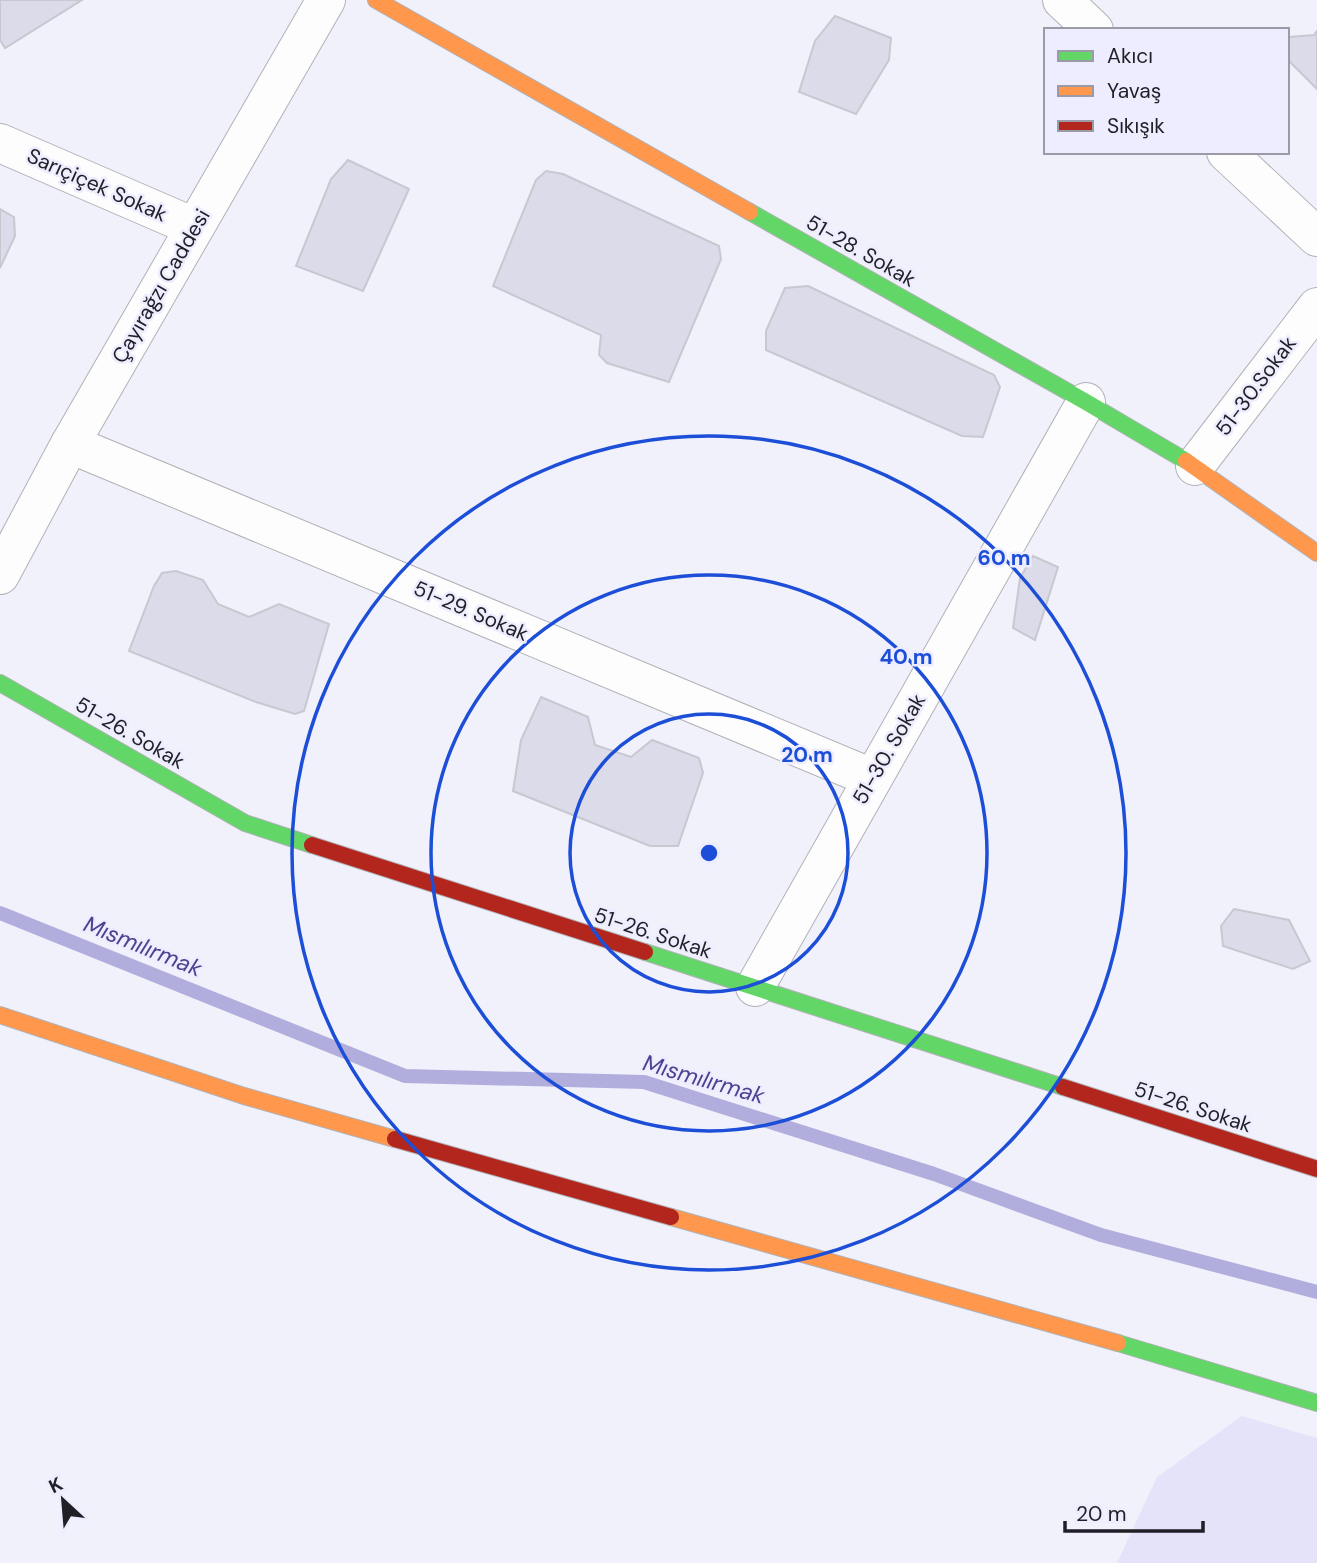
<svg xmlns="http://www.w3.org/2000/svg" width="1317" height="1563" viewBox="0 0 1317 1563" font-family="'DM Sans',sans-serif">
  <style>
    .green { fill: #e4e3fa }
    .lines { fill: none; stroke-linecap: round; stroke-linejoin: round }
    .stream { stroke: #b1aede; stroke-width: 14 }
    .building { fill: #dbdbea; stroke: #c8c8d0; stroke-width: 2 }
    .street-casing { stroke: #b1b1b8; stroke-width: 40 }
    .fast-casing { stroke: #b1b1b8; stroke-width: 18 }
    .slow-casing { stroke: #b1b1b8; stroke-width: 18 }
    .jam-casing { stroke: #b1b1b8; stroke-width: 18 }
    .street { stroke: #fdfdfe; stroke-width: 38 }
    .fast { stroke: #63d668; stroke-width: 16 }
    .slow { stroke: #ff974d; stroke-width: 16 }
    .jam { stroke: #b3261e; stroke-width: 16 }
    .ring { fill: none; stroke: #1d4ed8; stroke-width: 3.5 }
    .labels { text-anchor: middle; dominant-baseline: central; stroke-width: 5; stroke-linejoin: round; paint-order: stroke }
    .street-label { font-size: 21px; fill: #1f1f25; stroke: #ededff }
    .water-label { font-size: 23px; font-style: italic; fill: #4d4290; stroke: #ededff }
    .centre { fill: #1d4ed8; stroke: #ededff; stroke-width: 3.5 }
    .ring-label { font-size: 21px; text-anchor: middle; font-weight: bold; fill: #1d4ed8; stroke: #ededff; stroke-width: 5; stroke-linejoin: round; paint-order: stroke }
  </style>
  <rect width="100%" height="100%" fill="#f1f1fb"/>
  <polygon class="green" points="1242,1416 1317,1438 1317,1563 1117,1563 1157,1477"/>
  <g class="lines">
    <polyline class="stream" points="0,913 405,1076 644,1082 934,1174 1101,1235 1317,1292"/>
  </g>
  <g class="building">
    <polygon points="0,0 82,0 5,48 0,40"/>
    <polygon points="835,16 891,38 889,60 856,114 799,92 815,41"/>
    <polygon points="1317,31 1317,89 1287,59 1287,40 1290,37 1314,35"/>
    <polygon points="348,160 409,189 363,291 296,266 331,179"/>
    <polygon points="546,171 563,174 719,246 721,259 669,382 607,363 599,355 601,335 493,286 536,180"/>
    <polygon points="0,209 14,217 15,236 0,268"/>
    <polygon points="808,286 994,375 1000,387 983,437 962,436 766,350 766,331 785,288"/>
    <polygon points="1033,556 1058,567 1035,640 1013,628 1020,578"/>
    <polygon points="176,571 203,580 218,604 249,617 279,604 329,624 304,711 295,714 256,702 129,651 154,586 162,573"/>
    <polygon points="541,697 588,717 595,745 631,757 652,740 699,758 703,773 678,846 650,846 513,791 521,740"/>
    <polygon points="1234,909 1289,920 1310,961 1293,969 1223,946 1221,926"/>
  </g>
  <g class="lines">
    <defs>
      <g id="street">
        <polyline points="1062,0 1094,30"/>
        <polyline points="0,143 194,227"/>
        <polyline points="1226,152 1317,237"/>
        <polyline points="70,444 872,778"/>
        <polyline points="1195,466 1317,307"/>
        <polyline points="0,575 70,444 326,0"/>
        <polyline points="755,987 1086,402"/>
      </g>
      <g id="fast">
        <polyline points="750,212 1086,402 1186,461"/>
        <polyline points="0,683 245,823 312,845"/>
        <polyline points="645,952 1063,1087"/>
        <polyline points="1118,1343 1317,1403"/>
      </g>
      <g id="slow">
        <polyline points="376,0 750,212"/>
        <polyline points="1186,461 1317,553"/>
        <polyline points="0,1015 244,1096 395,1139"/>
        <polyline points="671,1217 1118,1343"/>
      </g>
      <g id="jam">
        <polyline points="312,845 645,952"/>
        <polyline points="1063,1087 1317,1169"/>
        <polyline points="395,1139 671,1217"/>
      </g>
    </defs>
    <use href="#street" class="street-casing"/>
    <use href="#fast" class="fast-casing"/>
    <use href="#slow" class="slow-casing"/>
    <use href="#jam" class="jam-casing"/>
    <use href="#street" class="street"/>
    <use href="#fast" class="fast"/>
    <use href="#slow" class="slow"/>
    <use href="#jam" class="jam"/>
  </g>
  <g class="ring">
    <circle cx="709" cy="853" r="139"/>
    <circle cx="709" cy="853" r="278"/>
    <circle cx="709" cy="853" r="417"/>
  </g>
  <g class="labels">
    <g class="street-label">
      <text transform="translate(97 185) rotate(24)">Sarıçiçek Sokak</text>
      <text transform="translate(861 251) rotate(30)">51-28. Sokak</text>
      <text transform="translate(161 286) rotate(-60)">Çayırağzı Caddesi</text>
      <text transform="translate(1256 386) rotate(-53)">51-30.Sokak</text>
      <text transform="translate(471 611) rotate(23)">51-29. Sokak</text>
      <text transform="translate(130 733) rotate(30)">51-26. Sokak</text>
      <text transform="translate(889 749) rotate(-60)">51-30. Sokak</text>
      <text transform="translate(653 933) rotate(18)">51-26. Sokak</text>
      <text transform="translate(1193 1107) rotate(18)">51-26. Sokak</text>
    </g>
    <g class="water-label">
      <text transform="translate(143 946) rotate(22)">Mısmılırmak</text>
      <text transform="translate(704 1079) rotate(16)">Mısmılırmak</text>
    </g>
  </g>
  <circle cx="709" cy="853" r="10" class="centre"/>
  <g class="ring-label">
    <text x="1004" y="565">60 m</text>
    <text x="906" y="664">40 m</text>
    <text x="807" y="762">20 m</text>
  </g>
  <rect x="1044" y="28" width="245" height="126" fill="#ededff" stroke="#9b9ba8" stroke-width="2"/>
  <rect x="1058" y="51" width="35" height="10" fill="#63d668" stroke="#9b9ba8" stroke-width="2"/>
  <text x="1107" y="63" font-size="21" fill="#1f1f25">Akıcı</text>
  <rect x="1058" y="86" width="35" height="10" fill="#ff974d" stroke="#9b9ba8" stroke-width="2"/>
  <text x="1107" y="98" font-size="21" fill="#1f1f25">Yavaş</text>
  <rect x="1058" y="121" width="35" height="10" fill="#b3261e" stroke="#9b9ba8" stroke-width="2"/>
  <text x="1107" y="133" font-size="21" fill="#1f1f25">Sıkışık</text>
  <g transform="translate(63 1500) rotate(334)" stroke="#ededff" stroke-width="5" paint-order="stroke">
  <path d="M0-5L12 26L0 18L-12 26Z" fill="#1f1f25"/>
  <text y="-10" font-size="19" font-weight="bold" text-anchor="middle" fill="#1f1f25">K</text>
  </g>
  <path d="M1065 1521v10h138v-10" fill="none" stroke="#1f1f25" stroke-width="3.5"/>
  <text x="1076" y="1521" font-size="21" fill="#1f1f25" stroke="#ededff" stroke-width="5" paint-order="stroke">20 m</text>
</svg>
